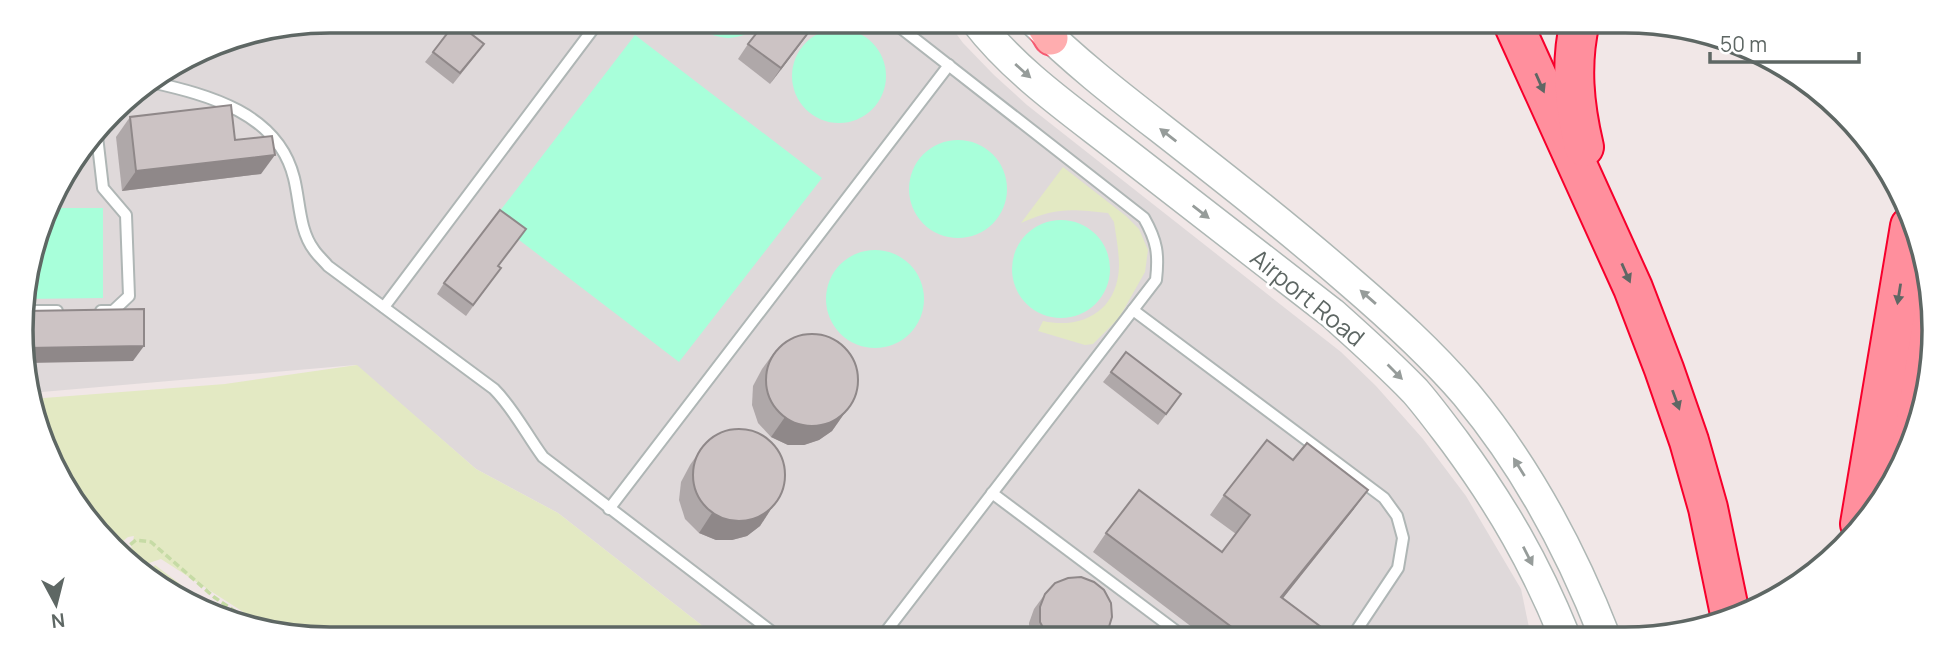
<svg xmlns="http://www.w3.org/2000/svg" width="1955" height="660" viewBox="0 0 1955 660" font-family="Manrope,sans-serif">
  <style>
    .industrial { fill: #dfd9da }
    .green { fill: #e3e9c3 }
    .water { fill: #a8ffda }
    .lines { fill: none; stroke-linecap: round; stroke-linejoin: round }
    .lane-casing { stroke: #afb6b5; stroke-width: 14 }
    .secondary-casing { stroke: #aeb7b4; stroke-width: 33 }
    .primary-casing { stroke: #f65a71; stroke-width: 37 }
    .highway-casing { stroke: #f7002c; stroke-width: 42 }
    .path { stroke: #c6dba5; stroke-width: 3.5; stroke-dasharray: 7 3.5; stroke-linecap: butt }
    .lane { stroke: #fff; stroke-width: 10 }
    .secondary { stroke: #fff; stroke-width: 30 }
    .primary { stroke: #ffadaf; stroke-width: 33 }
    .highway { stroke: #ff8f9d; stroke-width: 38 }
    .wall { fill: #afa8a9 }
    .shaded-wall { fill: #8f8889 }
    .building { fill: #ccc3c4; stroke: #8f8889; stroke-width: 2 }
    .oneway { fill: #969c9a }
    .oneway2 { fill: #5e6764 }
    .labels { text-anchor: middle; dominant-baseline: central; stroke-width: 6; stroke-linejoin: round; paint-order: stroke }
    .street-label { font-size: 24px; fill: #5e6764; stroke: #fff }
    .rim { fill: none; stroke: #5e6764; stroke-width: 3.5 }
  </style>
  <rect width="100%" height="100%" fill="#f1e7e7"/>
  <polygon class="industrial" points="330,21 947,21 963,43 994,75 1027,105 1341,352 1376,386 1423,439 1466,496 1521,589 1531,637 718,638 558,513 476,469 356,365 30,393 24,290 53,193 126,98 212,44"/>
  <g class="green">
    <path d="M 1063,167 L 1126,216 L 1139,229 L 1148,250 L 1145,272 L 1119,318 L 1093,344 L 1085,345 L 1038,331 L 1043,321 C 1083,330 1118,310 1119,266 C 1119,251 1116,236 1114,222 L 1108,213 C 1071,209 1056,207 1021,223 Z"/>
    <polygon points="357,365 476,469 558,513 718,638 330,639 274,632 161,559 146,564 140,569 125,554 131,549 134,536 128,537 117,546 73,502 31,410 31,399 225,384"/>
    <polygon points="155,565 221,615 158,587 147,575"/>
  </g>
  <g class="water">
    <path d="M 692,21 L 764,21 C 741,44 715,43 692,21 Z"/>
    <circle cx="839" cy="76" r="47"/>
    <polygon points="635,35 822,178 679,362 493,220"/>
    <circle cx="958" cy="189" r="49"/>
    <polygon points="48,208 103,208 103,298 24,299 24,290"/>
    <circle cx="1061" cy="269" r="49"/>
    <circle cx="875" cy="299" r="49"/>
  </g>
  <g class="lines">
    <defs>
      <g id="lane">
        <path d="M 151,82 C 209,95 278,113 294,178 C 300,202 299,230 314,250 C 318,256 324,261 328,266 L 494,389 C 514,409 526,434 543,457 L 780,638"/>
        <polyline points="97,136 103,188 126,215 129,296 113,311 101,311"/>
        <polyline points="384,307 599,21"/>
        <polyline points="1133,310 1384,498 1397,516 1403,538 1398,568 1352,637"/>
        <polyline points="25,311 57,311"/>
        <polyline points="992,493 1184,637"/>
        <polyline points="609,509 949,65"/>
        <path d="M 881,638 L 1156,280 C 1159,254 1157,241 1144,218 L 892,21"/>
      </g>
      <g id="secondary">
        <path d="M 976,21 C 1016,73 1072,111 1123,151 C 1193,206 1263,260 1333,314 C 1361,339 1389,364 1415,391 C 1429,407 1442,425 1455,442 C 1502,506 1535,563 1565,637"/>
        <path d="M 1034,21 C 1073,60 1115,93 1159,127 C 1223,177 1287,227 1348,280 C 1390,316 1430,352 1466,394 C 1526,466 1571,550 1605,637"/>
      </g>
      <polyline id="primary" points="1041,21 1051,38"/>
      <g id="highway">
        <polyline points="1512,21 1633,288 1664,369 1689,441 1708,508 1731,619"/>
        <path d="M 1580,21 C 1570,64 1574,105 1584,147"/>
        <polyline points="1903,459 1931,290"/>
        <polyline points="1860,524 1910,226"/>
      </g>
    </defs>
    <use href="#lane" class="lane-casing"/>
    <use href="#secondary" class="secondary-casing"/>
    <use href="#primary" class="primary-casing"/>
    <use href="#highway" class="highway-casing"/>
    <polyline class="path" points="122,551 136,540 151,542 214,597 262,630"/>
    <use href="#lane" class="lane"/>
    <use href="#secondary" class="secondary"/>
    <use href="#primary" class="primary"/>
    <use href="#highway" class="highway"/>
  </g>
  <g class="wall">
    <polygon points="818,21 770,84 738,59 748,44"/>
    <polygon points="433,52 476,55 453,84 425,62"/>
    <polygon points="130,117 235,140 261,174 122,191 116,137"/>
    <polygon points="498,266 501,268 466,316 437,294 444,283"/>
    <polygon points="776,350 846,411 832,431 819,440 804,445 788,445 771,437 758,423 752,405 753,386 762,369"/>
    <polygon points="1111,372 1174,404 1158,425 1103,382"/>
    <polygon points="704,445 773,506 760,526 747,536 732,540 716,540 699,533 685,519 679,500 681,482 690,465"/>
    <polygon points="1224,495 1354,509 1283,598 1327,637 1205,637 1093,552 1106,533 1222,552 1236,534 1210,515"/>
    <polygon points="1045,594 1103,637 1030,638 1029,623 1034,609"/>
  </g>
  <g class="shaded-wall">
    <polygon points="817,21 818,21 770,84 781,68"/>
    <polygon points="275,155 261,174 122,191 136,171"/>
    <polygon points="144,346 133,361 28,363 27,348"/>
    <polygon points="846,411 832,431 819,440 804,445 788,445 771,437 785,417"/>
    <polygon points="1368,490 1354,509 1268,617 1281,597"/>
    <polygon points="773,506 760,526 747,536 732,540 716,540 699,533 712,513"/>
  </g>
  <g class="building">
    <polygon points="766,21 817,21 781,68 748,44"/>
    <polygon points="456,22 484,44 460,73 433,52"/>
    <polygon points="231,105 235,140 272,136 275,155 136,171 130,117"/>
    <polygon points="500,210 526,229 498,266 501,268 473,305 444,283"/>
    <polygon points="144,309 144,346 27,348 25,311"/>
    <circle cx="812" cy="380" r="46"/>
    <polygon points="1126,352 1181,394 1166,414 1111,372"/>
    <circle cx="739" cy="475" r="46"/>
    <polygon points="1267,440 1293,460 1307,443 1368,490 1281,597 1329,633 1326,637 1245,637 1106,533 1139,490 1222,552 1250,515 1224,495"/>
    <polygon points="1081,577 1094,582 1104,590 1111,603 1112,617 1108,630 1102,637 1050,638 1047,635 1040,622 1040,607 1045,594 1055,583 1068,578"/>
  </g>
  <defs><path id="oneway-solid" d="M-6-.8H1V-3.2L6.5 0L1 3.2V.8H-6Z" transform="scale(1.75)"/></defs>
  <g class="oneway">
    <use href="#oneway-solid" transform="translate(1023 71) rotate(42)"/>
    <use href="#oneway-solid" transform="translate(1168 135) rotate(-142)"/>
    <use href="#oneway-solid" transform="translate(1201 212) rotate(38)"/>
    <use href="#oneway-solid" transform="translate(1368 297) rotate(-139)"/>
    <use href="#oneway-solid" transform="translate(1395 372) rotate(45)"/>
    <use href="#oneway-solid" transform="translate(1519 467) rotate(-122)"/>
    <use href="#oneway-solid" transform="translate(1528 556) rotate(63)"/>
  </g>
  <g class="oneway2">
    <use href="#oneway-solid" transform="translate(1540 83) rotate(66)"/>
    <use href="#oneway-solid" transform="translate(1626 273) rotate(66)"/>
    <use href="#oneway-solid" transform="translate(1899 294) rotate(99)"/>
    <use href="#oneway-solid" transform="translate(1676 400) rotate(70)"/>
  </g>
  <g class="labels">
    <g class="street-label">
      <text transform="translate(1308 297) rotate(39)">Airport Road</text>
    </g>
  </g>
  <path d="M0 0H1955V660H0ZM330 33H1625A297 297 0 0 1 1922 330V330A297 297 0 0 1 1625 627H330A297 297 0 0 1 33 330V330A297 297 0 0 1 330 33Z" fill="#fff" fill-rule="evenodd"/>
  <path class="rim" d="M330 33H1625A297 297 0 0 1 1922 330V330A297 297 0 0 1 1625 627H330A297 297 0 0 1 33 330V330A297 297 0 0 1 330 33Z"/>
  <g transform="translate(56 604) rotate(173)" stroke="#ffffff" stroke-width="5" paint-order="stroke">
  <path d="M0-5L12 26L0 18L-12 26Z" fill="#5e6764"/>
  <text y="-10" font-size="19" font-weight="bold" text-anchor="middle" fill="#5e6764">N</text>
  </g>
  <path d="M1710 52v10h149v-10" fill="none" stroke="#5e6764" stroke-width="3.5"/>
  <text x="1720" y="52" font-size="21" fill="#5e6764" stroke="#ffffff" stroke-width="5" paint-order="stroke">50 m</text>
</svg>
